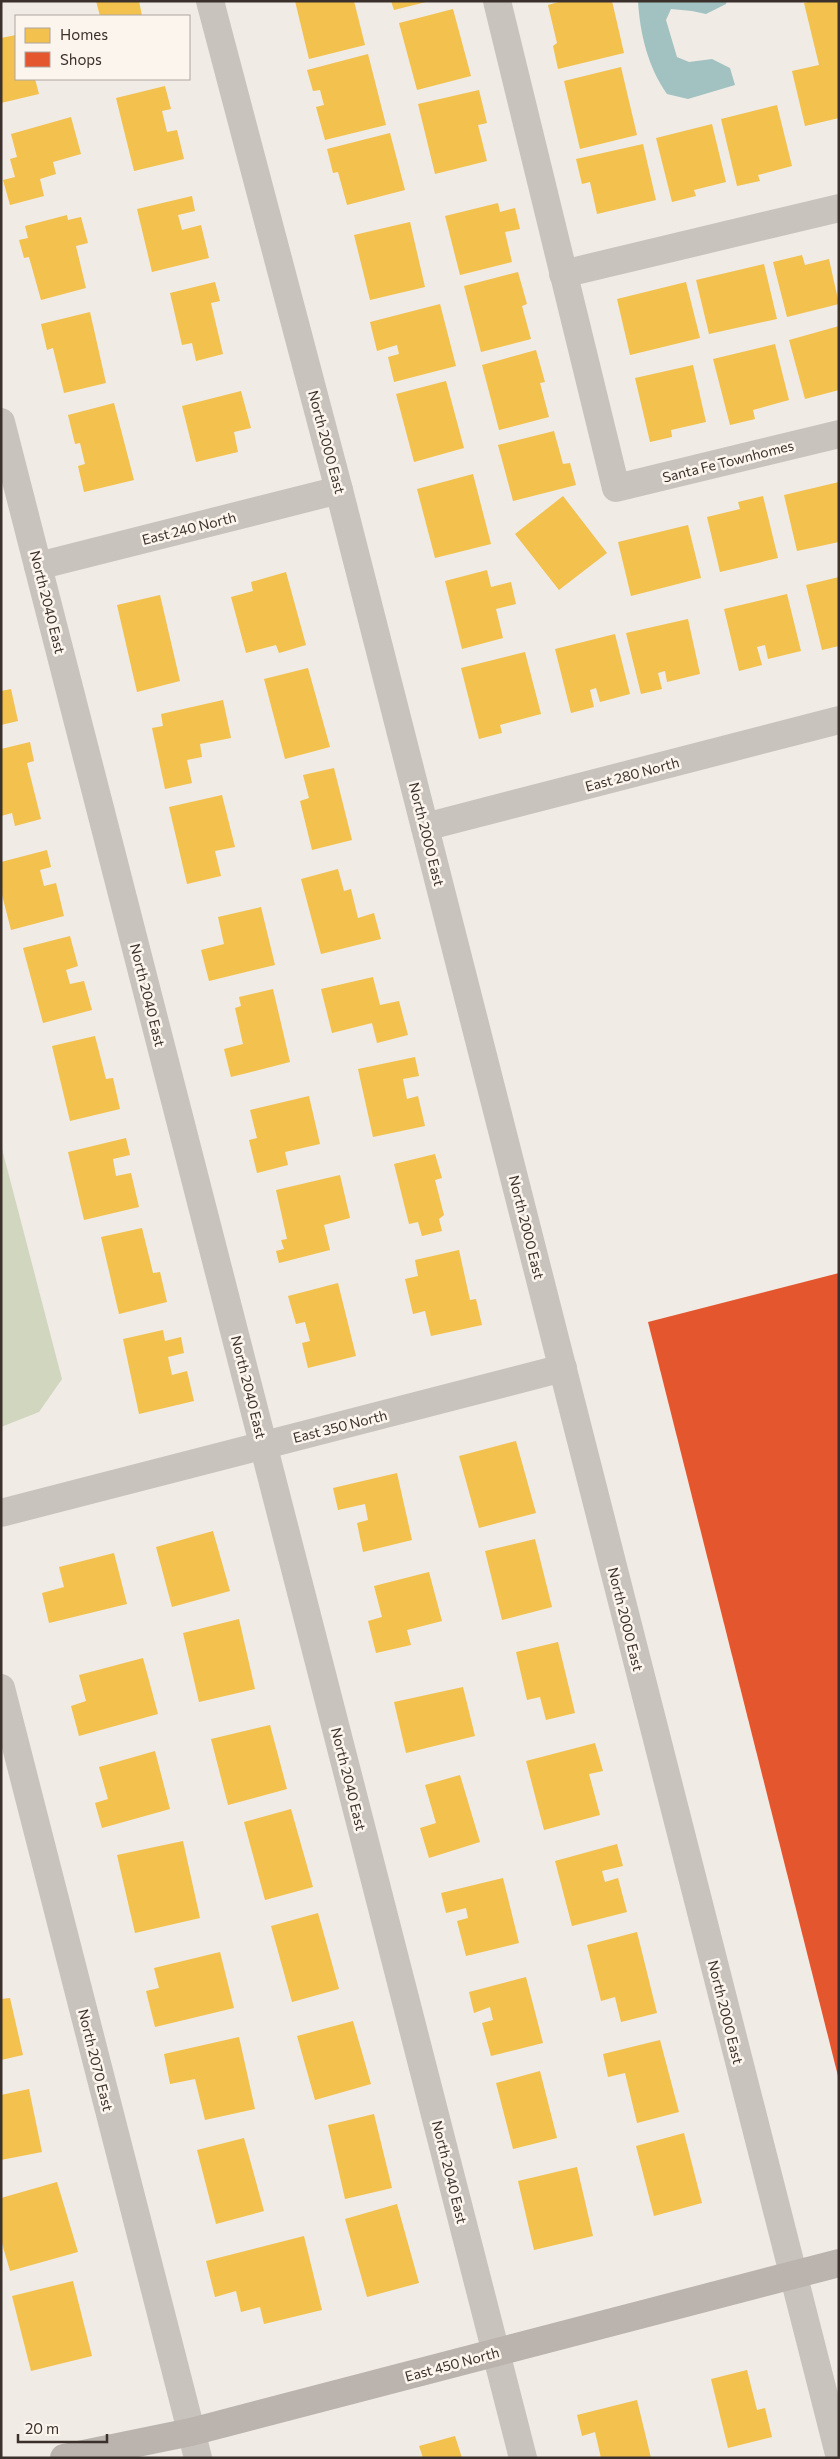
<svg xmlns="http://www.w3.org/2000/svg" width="840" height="2459" viewBox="0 0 840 2459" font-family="Commissioner,sans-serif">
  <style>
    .green { fill: #d1d6bf }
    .water { fill: #a1c2c1 }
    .homes { fill: #f2c14e }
    .shops { fill: #e4572e }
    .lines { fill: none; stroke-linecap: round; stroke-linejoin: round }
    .street { stroke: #c9c3be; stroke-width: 28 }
    .secondary { stroke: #bab3ae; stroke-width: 28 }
    .labels { text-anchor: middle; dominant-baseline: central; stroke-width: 5; stroke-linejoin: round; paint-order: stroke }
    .street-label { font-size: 14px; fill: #3b302b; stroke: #fbf5ee }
  </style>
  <rect width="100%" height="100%" fill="#f0ebe5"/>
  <polygon class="green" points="1,1145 62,1379 39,1412 1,1427"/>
  <path class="water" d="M 638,1 L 727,1 L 726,4 L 706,14 L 692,11 L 671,9 L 666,20 L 677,57 L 689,62 L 712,59 L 730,68 L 735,85 L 688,99 L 667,94 C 648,67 640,34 638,1 Z"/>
  <g class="homes">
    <polygon points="96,1 139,1 142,16 100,16"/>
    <polygon points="295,1 354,1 365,45 309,59"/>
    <polygon points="391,1 426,1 426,2 394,10"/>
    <polygon points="562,1 612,1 624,53 558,69 553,46 557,43 548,5"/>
    <polygon points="811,1 839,1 839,118 805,126 792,71 819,65 804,3"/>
    <polygon points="453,9 471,76 417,90 399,23"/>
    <polygon points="16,35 16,79 35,79 39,94 1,103 1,38"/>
    <polygon points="368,54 386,125 325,140 316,107 324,105 320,90 313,91 307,70"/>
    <polygon points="621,67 637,135 580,149 564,81"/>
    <polygon points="165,86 171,109 162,111 167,132 177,130 184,159 134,171 116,98"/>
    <polygon points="479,90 487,123 478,125 487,161 435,174 418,104"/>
    <polygon points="777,105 792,166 758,175 760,181 737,186 721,119"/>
    <polygon points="71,117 81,154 53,162 56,174 40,179 44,196 10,205 3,180 15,177 10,159 17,157 11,134"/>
    <polygon points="712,124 726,182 694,190 696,196 672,202 656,138"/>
    <polygon points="390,133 405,190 347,205 338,172 333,173 327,149"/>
    <polygon points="643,144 656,200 597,214 590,182 582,184 576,159"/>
    <polygon points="192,196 195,211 178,215 182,230 201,225 209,258 152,272 137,209"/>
    <polygon points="498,203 500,212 515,208 520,229 505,232 512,262 460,275 445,216"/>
    <polygon points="67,215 68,220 81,217 88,243 76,246 86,288 41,300 29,257 24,258 19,240 28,238 25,226"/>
    <polygon points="410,222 425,287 370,300 354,235"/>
    <polygon points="802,255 805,265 829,259 839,304 787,317 773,262"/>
    <polygon points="764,264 777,319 709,334 696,280"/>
    <polygon points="518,272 527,304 522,306 531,339 481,352 464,286"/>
    <polygon points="215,282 220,301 211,303 223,354 196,361 192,343 182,345 170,293"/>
    <polygon points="686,282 700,338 630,355 617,299"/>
    <polygon points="440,304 456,366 394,382 388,357 399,354 397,345 377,351 370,322"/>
    <polygon points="90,312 106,383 64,393 53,348 47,350 41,324"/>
    <polygon points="839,326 839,390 805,399 789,340"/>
    <polygon points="775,344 789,400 753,410 755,419 730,425 713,359"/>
    <polygon points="536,350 545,382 540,383 549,417 499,430 482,365"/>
    <polygon points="693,365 706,422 671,430 672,437 650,442 635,378"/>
    <polygon points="446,381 464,448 414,462 396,394"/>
    <polygon points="241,391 251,428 234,432 238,452 196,462 182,406"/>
    <polygon points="114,403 134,480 84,492 78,466 85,464 80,443 75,444 68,415"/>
    <polygon points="554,431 563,464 570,463 576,485 513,501 498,445"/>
    <polygon points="473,474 491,544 435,558 417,489"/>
    <polygon points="839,482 839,542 797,551 784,495"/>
    <polygon points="563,496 607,553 559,590 515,534"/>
    <polygon points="763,496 778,558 720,572 707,517 740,509 738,502"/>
    <polygon points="688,525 701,578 631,596 618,542"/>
    <polygon points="487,570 491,587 511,582 516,604 496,609 503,638 462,649 445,581"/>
    <polygon points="286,572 306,645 279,653 276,645 246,653 231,597 253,591 251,582"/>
    <polygon points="839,577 839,646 822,650 806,585"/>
    <polygon points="787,594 801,651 768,659 765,645 757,647 762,665 739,671 724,609"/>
    <polygon points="160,595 180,681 137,692 117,605"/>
    <polygon points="688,619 700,674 667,682 665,671 658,673 662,689 641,694 626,633"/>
    <polygon points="615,634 630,694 600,702 596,688 590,690 594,707 571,713 555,649"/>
    <polygon points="525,652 541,714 500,725 502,733 479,739 461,668"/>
    <polygon points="308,668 330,747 285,759 264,679"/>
    <polygon points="11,689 18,721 1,725 1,691"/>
    <polygon points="223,700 231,738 200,744 202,757 187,760 192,783 165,789 152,728 163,726 161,714"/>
    <polygon points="30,742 34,761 27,763 41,819 15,826 12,813 1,816 1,749"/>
    <polygon points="334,768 352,840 312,850 300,801 309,798 303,775"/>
    <polygon points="222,795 235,847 215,851 221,876 187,884 169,807"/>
    <polygon points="47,850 51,867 40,870 44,886 56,883 64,916 11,930 1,891 1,862"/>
    <polygon points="338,869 344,891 351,889 358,918 374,913 381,939 321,954 301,879"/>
    <polygon points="261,907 275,965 209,981 201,950 224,944 218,917"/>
    <polygon points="70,936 78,966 66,970 70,984 84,981 92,1010 43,1023 23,948"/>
    <polygon points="373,977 380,1005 399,1001 408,1035 377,1043 372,1023 332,1033 321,989"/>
    <polygon points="273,989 290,1062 231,1077 224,1049 243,1044 235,1008 241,1006 239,997"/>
    <polygon points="95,1036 106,1079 113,1078 120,1109 70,1121 52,1046"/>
    <polygon points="415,1057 419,1076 403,1079 407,1099 418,1096 425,1126 373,1137 358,1069"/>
    <polygon points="309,1096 320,1144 285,1152 288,1165 257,1173 249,1140 257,1138 250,1110"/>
    <polygon points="126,1138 130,1155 113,1159 116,1176 131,1173 139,1207 84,1220 68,1152"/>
    <polygon points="435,1154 442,1178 435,1180 444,1215 439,1219 442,1231 422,1236 418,1222 409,1224 394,1164"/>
    <polygon points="340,1175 350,1218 324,1225 330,1250 279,1263 276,1251 284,1249 281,1240 287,1239 276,1190"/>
    <polygon points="142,1228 153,1273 160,1272 167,1302 119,1314 101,1237"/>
    <polygon points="459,1250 470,1300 476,1299 482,1325 431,1336 425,1311 413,1314 405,1279 418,1276 415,1260"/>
    <polygon points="338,1283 356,1356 308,1368 302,1343 310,1341 305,1322 296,1324 288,1296"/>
    <polygon points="163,1330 165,1341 181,1337 184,1353 168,1357 172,1375 187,1371 194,1401 139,1414 123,1339"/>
    <polygon points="516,1441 536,1513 479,1528 459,1456"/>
    <polygon points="397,1473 412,1540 363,1552 357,1523 368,1520 365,1504 338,1510 333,1488"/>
    <polygon points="213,1531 230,1591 172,1607 156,1547"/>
    <polygon points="535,1539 552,1607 502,1620 485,1551"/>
    <polygon points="114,1553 127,1604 49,1623 42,1593 64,1587 59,1567"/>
    <polygon points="429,1572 442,1621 407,1630 411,1645 376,1653 368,1621 382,1617 374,1586"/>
    <polygon points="239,1619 255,1689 199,1702 183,1633"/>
    <polygon points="558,1642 575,1713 546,1720 540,1697 527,1700 516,1652"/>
    <polygon points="143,1658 158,1714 79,1736 71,1706 86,1701 79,1675"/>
    <polygon points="463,1687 475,1736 406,1753 394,1702"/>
    <polygon points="270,1725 287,1789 228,1805 211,1739"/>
    <polygon points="595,1743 603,1771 589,1774 600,1815 544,1830 526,1761"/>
    <polygon points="155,1751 170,1809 102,1828 95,1803 108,1799 99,1767"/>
    <polygon points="460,1775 480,1842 429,1858 420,1828 436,1823 425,1785"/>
    <polygon points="291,1809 313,1887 265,1900 244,1822"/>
    <polygon points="183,1841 200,1918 135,1933 117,1855"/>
    <polygon points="617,1844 623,1866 602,1871 605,1882 618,1878 627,1912 572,1926 555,1861"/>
    <polygon points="503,1878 519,1943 466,1956 457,1921 468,1918 466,1908 446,1913 441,1893"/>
    <polygon points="318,1913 339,1989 292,2002 271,1926"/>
    <polygon points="637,1932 657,2013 621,2022 615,1997 601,2001 587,1945"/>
    <polygon points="220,1952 234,2008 155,2027 146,1991 159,1988 154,1968"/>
    <polygon points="526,1977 543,2043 491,2056 482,2023 493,2020 490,2007 474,2013 469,1992"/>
    <polygon points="10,1998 23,2055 1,2060 1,1999"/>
    <polygon points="353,2021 371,2084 315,2100 297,2036"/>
    <polygon points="239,2037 255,2109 205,2120 195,2079 170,2084 164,2054"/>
    <polygon points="660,2040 679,2112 637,2123 625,2073 608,2077 603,2054"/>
    <polygon points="540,2071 557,2138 513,2149 496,2083"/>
    <polygon points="29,2089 42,2152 1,2160 1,2095"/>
    <polygon points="374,2114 392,2188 345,2199 328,2125"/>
    <polygon points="684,2133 702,2203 654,2216 636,2146"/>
    <polygon points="244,2138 264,2211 216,2224 197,2150"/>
    <polygon points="577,2167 593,2236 534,2250 518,2181"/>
    <polygon points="57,2182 78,2252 10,2271 1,2240 1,2198"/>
    <polygon points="397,2204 419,2283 367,2297 345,2219"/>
    <polygon points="304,2236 322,2310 264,2324 260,2307 241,2312 236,2291 215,2297 206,2261"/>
    <polygon points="73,2281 92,2356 31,2371 12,2296"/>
    <polygon points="747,2370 757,2410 765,2408 772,2437 728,2448 711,2379"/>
    <polygon points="637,2400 651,2458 601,2458 595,2432 582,2436 577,2415"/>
    <polygon points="455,2436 462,2458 423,2458 419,2446"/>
  </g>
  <polygon class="shops" points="839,1273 839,2076 838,2076 648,1322"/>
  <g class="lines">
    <g class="street">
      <polyline points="210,1 339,490 839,2454"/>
      <polyline points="497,1 616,488 839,434"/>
      <polyline points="563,274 839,208"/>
      <polyline points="1,422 523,2458"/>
      <polyline points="38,566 339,490"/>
      <polyline points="425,827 839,720"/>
      <polyline points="1,1513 563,1368"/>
      <polyline points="1,1688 198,2458"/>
    </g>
    <polyline class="secondary" points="64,2458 191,2432 839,2263"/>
  </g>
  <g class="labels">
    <g class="street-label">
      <text transform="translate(327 442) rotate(75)">North 2000 East</text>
      <text transform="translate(728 461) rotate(-14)">Santa Fe Townhomes</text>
      <text transform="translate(189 528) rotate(-14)">East 240 North</text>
      <text transform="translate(48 602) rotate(76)">North 2040 East</text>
      <text transform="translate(632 774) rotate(-15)">East 280 North</text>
      <text transform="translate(427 834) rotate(76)">North 2000 East</text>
      <text transform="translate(148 995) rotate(76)">North 2040 East</text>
      <text transform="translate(527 1227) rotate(76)">North 2000 East</text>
      <text transform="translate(249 1387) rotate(76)">North 2040 East</text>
      <text transform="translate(340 1426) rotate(-14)">East 350 North</text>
      <text transform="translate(626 1619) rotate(76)">North 2000 East</text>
      <text transform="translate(349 1779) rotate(76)">North 2040 East</text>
      <text transform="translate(726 2012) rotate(76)">North 2000 East</text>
      <text transform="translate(96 2060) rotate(76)">North 2070 East</text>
      <text transform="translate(450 2172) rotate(76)">North 2040 East</text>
      <text transform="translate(452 2364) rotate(-15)">East 450 North</text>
    </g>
  </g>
  <rect width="840" height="2459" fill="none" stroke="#3b302b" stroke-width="5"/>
  <rect x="15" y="15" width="175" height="65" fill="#fbf5ee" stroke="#aea6a0"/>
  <rect x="25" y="28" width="25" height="15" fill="#f2c14e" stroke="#aea6a0"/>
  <text x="60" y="40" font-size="15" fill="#3b302b">Homes</text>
  <rect x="25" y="52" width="25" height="15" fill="#e4572e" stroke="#aea6a0"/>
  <text x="60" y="65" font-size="15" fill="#3b302b">Shops</text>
  <path d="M18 2434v8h89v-8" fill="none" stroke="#3b302b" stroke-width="2.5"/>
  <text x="25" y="2434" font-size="15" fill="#3b302b" stroke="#fbf5ee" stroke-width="4" paint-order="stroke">20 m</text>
</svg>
